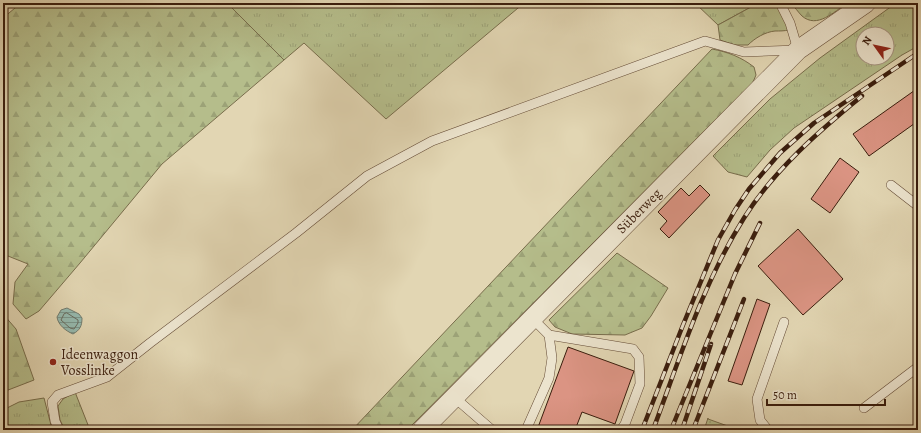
<svg xmlns="http://www.w3.org/2000/svg" width="921" height="433" viewBox="0 0 921 433" font-family="Alegreya,serif">
  <style>
    .grass { fill: url(#grass-tufts); stroke: #786d4c; fill-rule: evenodd }
    .forest { fill: url(#forest-firs); stroke: #786d4c }
    .garden { fill: url(#garden-dots); stroke: #786d4c }
    .water { fill: url(#water-rules); stroke: #717b6e }
    .lines { fill: none; stroke-linecap: round; stroke-linejoin: round }
    .shore { stroke: #686b5e; stroke-width: 1 }
    .building { fill: #db9483; stroke: #3a1d0d }
    .lane-casing { stroke: #644b36; stroke-width: 10 }
    .street-casing { stroke: #644b36; stroke-width: 20 }
    .lane { stroke: #ece4ce; stroke-width: 9 }
    .street { stroke: #ece4ce; stroke-width: 19 }
    .rail-casing { stroke: #3a1d0d; stroke-width: 4.5 }
    .rail { stroke: #ece4ce; stroke-width: 3; stroke-dasharray: 9; stroke-linecap: butt }
    .poi-dot { fill: #8f2418; stroke: #ece4ce; stroke-width: 1.5 }
    .labels { text-anchor: middle; dominant-baseline: central; stroke-width: 3; stroke-linejoin: round; paint-order: stroke }
    .street-label { font-size: 14px; fill: #3a1d0d; stroke: #ece4ce }
    .poi-label { font-size: 14px; fill: #3a1d0d; stroke: #ece4ce; text-anchor: start }
  </style>
  <defs>
    <pattern id="grass-tufts" width="24" height="20" patternUnits="userSpaceOnUse"><rect width="24" height="20" fill="#b5bd8b"/><path d="M3 7l-1-3M5 7V3M7 7l1-3M15 17l-1-3M17 17v-4M19 17l1-3" fill="none" stroke="#9ca277"/></pattern>
    <pattern id="forest-firs" width="22" height="20" patternUnits="userSpaceOnUse"><rect width="22" height="20" fill="#b5bd8b"/><path d="M5 1l3.5 6h-7zM16 11l3.5 6h-7z" fill="#9ca277"/></pattern>
    <pattern id="garden-dots" width="8" height="8" patternUnits="userSpaceOnUse"><rect width="8" height="8" fill="#b5bd8b"/><path d="M2 2h.1M6 6h.1" fill="none" stroke="#9ca277" stroke-width="1.8" stroke-linecap="round"/></pattern>
    <pattern id="water-rules" width="6" height="5" patternUnits="userSpaceOnUse"><rect width="6" height="5" fill="#95b9ae"/><path d="M0 2.5h6" fill="none" stroke="#7b968c"/></pattern>
  </defs>
  <rect width="100%" height="100%" fill="#e2d6b3"/>
  <filter id="stains"><feTurbulence type="fractalNoise" baseFrequency=".005" numOctaves="4"/><feColorMatrix values="0 0 0 0 .2 0 0 0 0 .09 0 0 0 0 .02 0 0 0 .5 -.17"/></filter>
  <radialGradient id="worn" r=".72"><stop offset=".6" stop-color="#630" stop-opacity="0"/><stop offset="1" stop-color="#630" stop-opacity=".3"/></radialGradient>
  <g class="grass">
    <polygon points="227,3 524,3 386,119 304,43 284,60"/>
    <polygon points="695,3 749,3 751,7 718,25"/>
    <path d="M 896,3 L 918,3 L 918,46 L 902,55 L 794,128 L 770,150 L 747,177 L 728,172 L 713,156 L 770,99 L 820,58 ZM 863,34 L 887,34 L 887,58 L 863,58 Z"/>
    <polygon points="75,392 90,430 65,430 60,420 58,406 63,399"/>
    <polygon points="44,398 51,425 53,430 3,430 3,410 19,402"/>
  </g>
  <g class="forest">
    <polygon points="21,3 227,3 284,60 162,164 80,263 39,311 26,319 13,304 15,282 28,264 3,254 3,18"/>
    <path d="M 749,3 L 847,3 C 834,12 817,29 802,16 C 798,12 795,7 791,4 L 781,13 L 789,30 C 784,31 780,31 775,31 C 765,32 755,38 748,45 L 735,45 L 720,40 L 718,25 L 751,7 Z"/>
    <path d="M 712,49 C 728,52 741,57 754,67 L 756,75 L 753,82 L 407,430 L 352,430 Z"/>
    <polygon points="617,253 668,288 651,316 642,328 625,335 572,334 555,327 549,320"/>
    <polygon points="3,314 16,329 34,380 3,392"/>
  </g>
  <polygon class="garden" points="708,418 708,419 739,430 704,430"/>
  <path class="water" d="M 67,308 L 79,314 L 82,318 C 82,326 80,330 73,334 C 66,331 58,325 57,317 L 61,310 Z"/>
  <g class="lines">
    <polygon class="shore" points="67,313 78,320 78,323 74,329 70,328 61,320 64,314"/>
  </g>
  <g class="building">
    <polygon points="918,88 918,121 869,156 853,134"/>
    <polygon points="840,158 859,172 830,213 811,199"/>
    <polygon points="700,185 710,195 669,238 660,229 667,221 658,212 681,188 689,196"/>
    <polygon points="798,229 843,279 803,315 758,266"/>
    <polygon points="757,299 770,304 742,385 728,381"/>
    <polygon points="568,347 634,371 615,424 582,412 575,430 537,430"/>
  </g>
  <g class="lines">
    <defs>
      <g id="lane">
        <polyline points="891,185 918,206"/>
        <polyline points="533,319 549,335 633,349 639,357 640,384 625,424 621,430"/>
        <polyline points="455,398 492,430"/>
        <polyline points="864,408 918,367"/>
        <polyline points="59,430 55,421 52,402 58,395 107,377 150,343 296,233 367,176 432,141 705,41 744,52 798,50 790,23 780,3"/>
        <polyline points="526,430 549,378 552,358 549,335"/>
        <polyline points="768,430 760,420 757,399 784,322"/>
      </g>
      <polyline id="street" points="422,430 798,50 866,3"/>
    </defs>
    <use href="#lane" class="lane-casing"/>
    <use href="#street" class="street-casing"/>
    <use href="#lane" class="lane"/>
    <use href="#street" class="street"/>
    <defs>
      <g id="rail">
        <polyline points="642,430 683,325 718,240 735,210 749,189 780,153 814,123 918,53"/>
        <path d="M 653,430 C 680,358 703,283 744,218 C 774,170 819,131 862,96"/>
        <polyline points="671,430 735,274 760,223"/>
        <polyline points="682,430 711,344"/>
        <polyline points="693,430 744,299"/>
      </g>
    </defs>
    <use href="#rail" class="rail-casing"/>
    <use href="#rail" class="rail"/>
  </g>
  <circle class="poi-dot" cx="53" cy="362" r="4"/>
  <g class="labels">
    <g class="street-label">
      <text transform="translate(639 211) rotate(-45)">Süberweg</text>
    </g>
    <g class="poi-label">
      <text x="61" y="354">Ideenwaggon<tspan x="61" dy="16">Vosslinke</tspan></text>
    </g>
  </g>
  <rect width="921" height="433" fill="none" stroke="#e2d6b3" stroke-width="16"/>
  <rect x="4" y="4" width="913" height="425" fill="none" stroke="#3a1d0d" stroke-width="2"/>
  <rect x="8" y="8" width="905" height="417" fill="none" stroke="#3a1d0d"/>
  <g transform="translate(875 46) rotate(303)"><circle r="19" fill="#ece4ce" stroke="#a59481"/>
  <path d="M0-3L7 15L0 10L-7 15Z" fill="#8f2418"/>
  <text y="-6" font-size="11" font-weight="bold" text-anchor="middle" fill="#3a1d0d">N</text>
  </g>
  <path d="M767 399v6h118v-6" fill="none" stroke="#3a1d0d" stroke-width="2"/>
  <text x="773" y="399" font-size="12" fill="#3a1d0d" stroke="#ece4ce" stroke-width="3" paint-order="stroke">50 m</text>
  <rect width="100%" height="100%" filter="url(#stains)"/>
  <rect width="100%" height="100%" fill="url(#worn)"/>
</svg>
